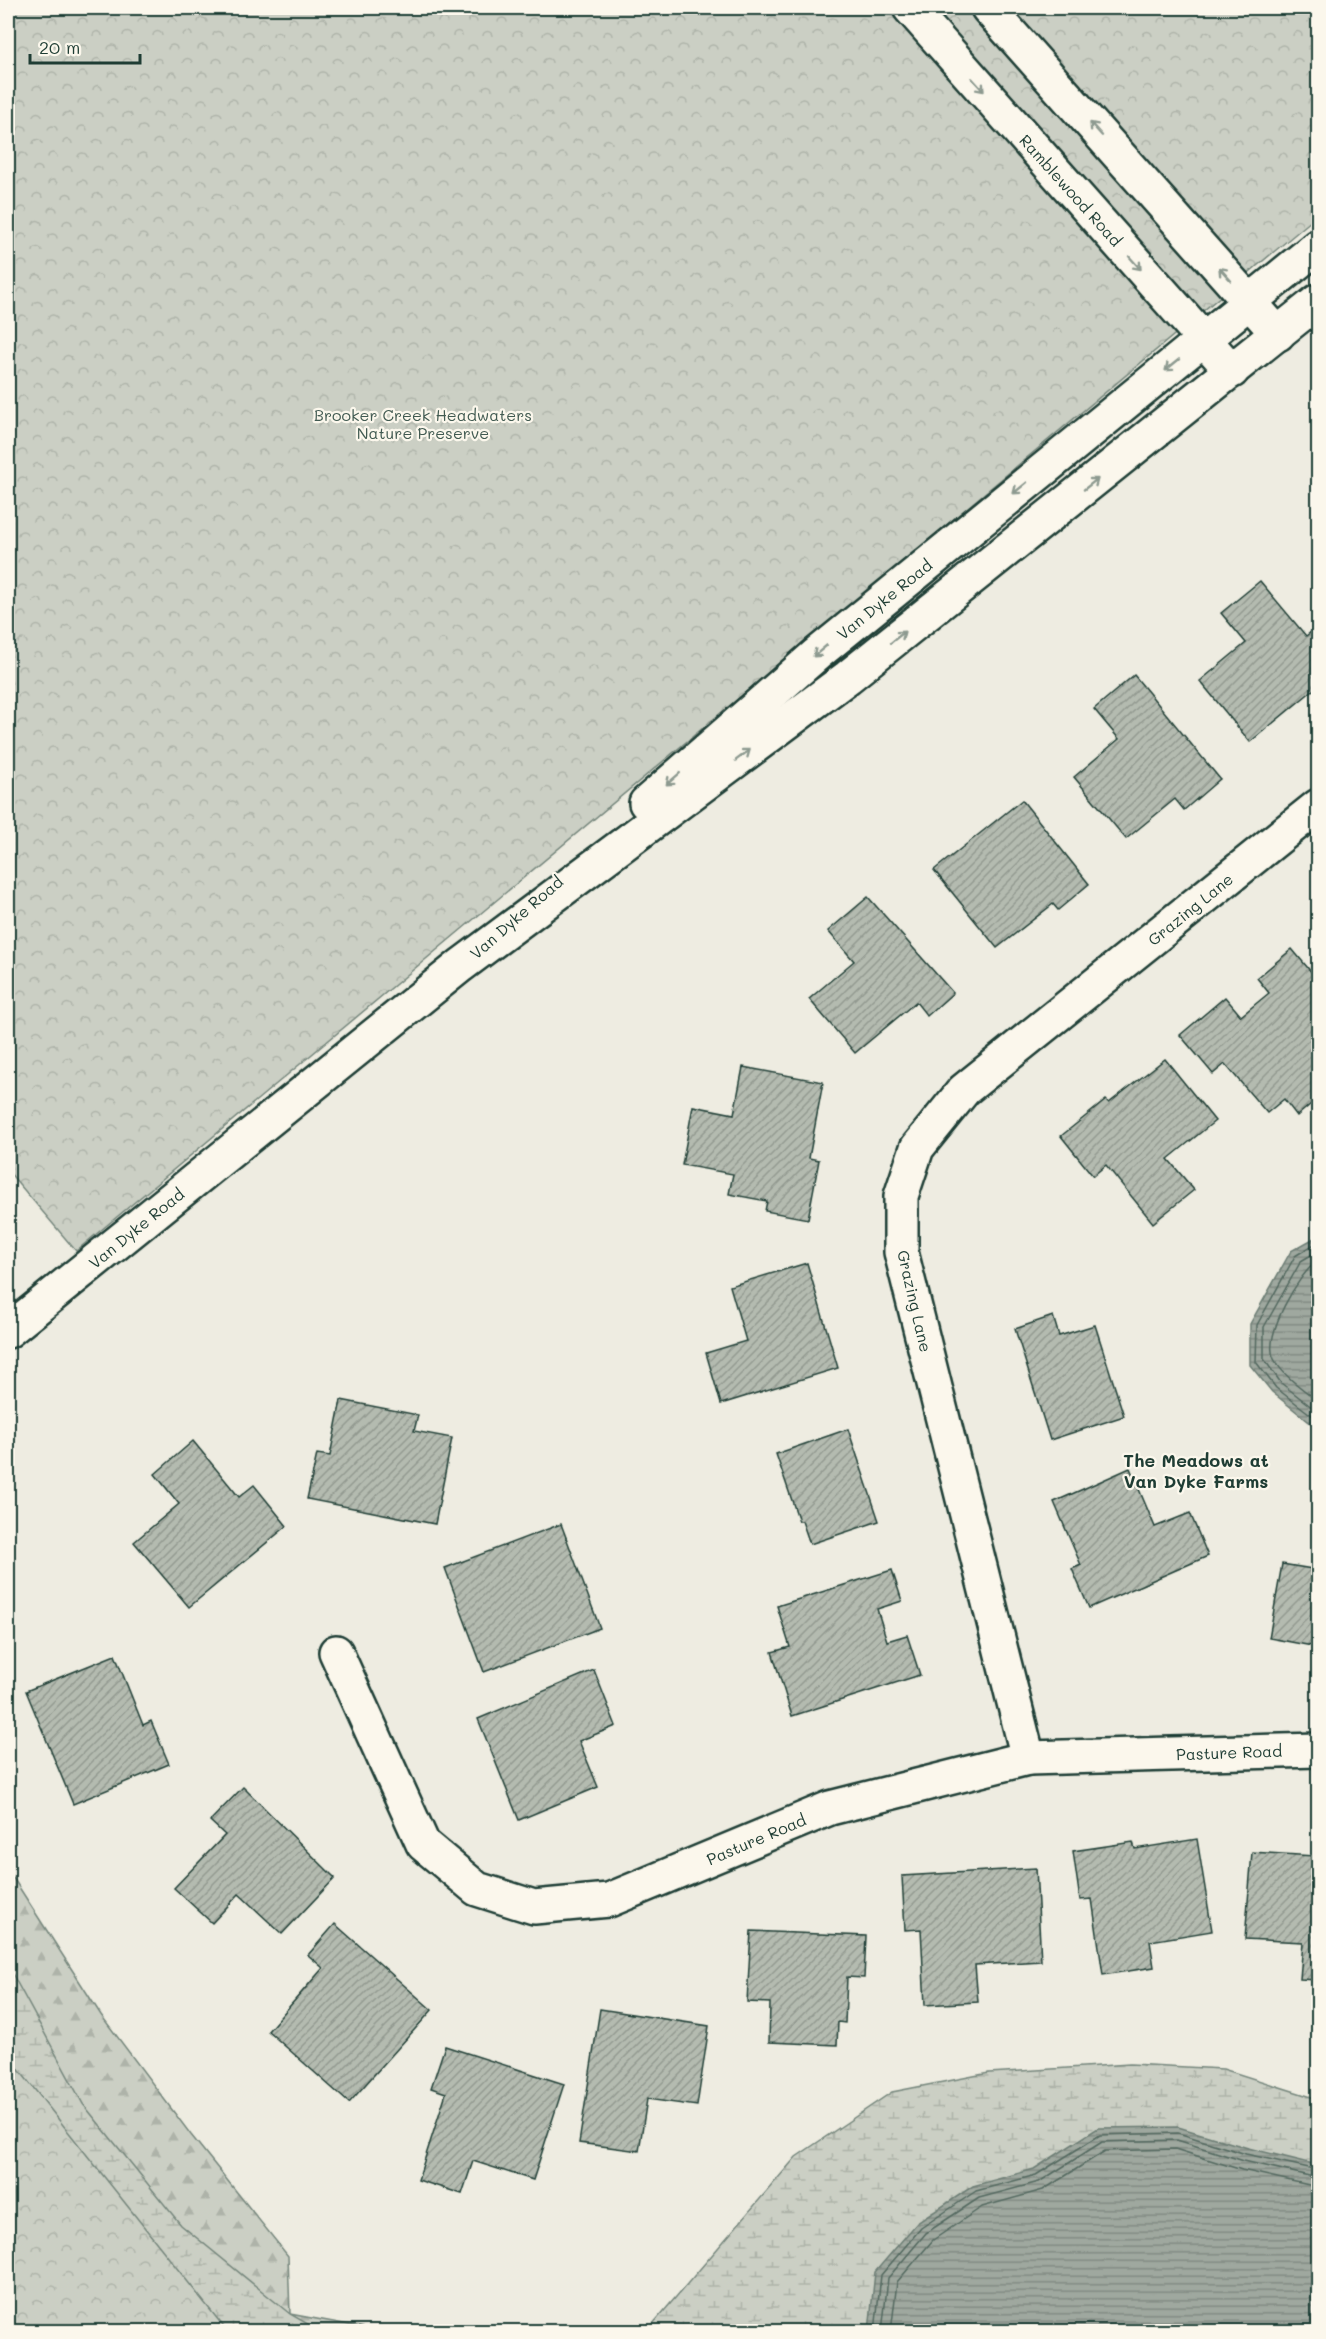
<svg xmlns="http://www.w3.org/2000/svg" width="1326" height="2339" viewBox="0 0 1326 2339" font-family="Mali,sans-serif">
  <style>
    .forest { fill: url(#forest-firs); stroke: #75867c; stroke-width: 1.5 }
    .wetland { fill: url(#wetland-marsh); stroke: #75867c; stroke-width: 1.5 }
    .park { fill: url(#park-crowns); stroke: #75867c; stroke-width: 1.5 }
    .water { fill: url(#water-rules); stroke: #6c7d74; stroke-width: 1.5 }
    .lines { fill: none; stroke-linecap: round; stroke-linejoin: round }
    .shore { stroke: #52685f; stroke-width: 1.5 }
    .building { fill: url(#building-hatch); stroke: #1f3d34; stroke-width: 1.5 }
    .street-casing { stroke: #1f3d34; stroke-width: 38 }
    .secondary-casing { stroke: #1f3d34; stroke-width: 38 }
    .street { stroke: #fbf7ec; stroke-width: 33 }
    .secondary { stroke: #fbf7ec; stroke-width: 33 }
    .oneway { stroke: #8d9a90 }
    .labels { text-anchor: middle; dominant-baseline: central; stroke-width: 4.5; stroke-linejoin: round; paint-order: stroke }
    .street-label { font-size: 16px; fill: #1f3d34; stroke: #fbf7ec }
    .park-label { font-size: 16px; fill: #415a51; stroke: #fbf7ec }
    .neighbourhood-label { font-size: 18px; font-weight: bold; fill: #1f3d34; stroke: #fbf7ec }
  </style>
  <defs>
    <pattern id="forest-firs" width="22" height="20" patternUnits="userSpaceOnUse" patternTransform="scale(1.5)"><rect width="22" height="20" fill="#cbcfc4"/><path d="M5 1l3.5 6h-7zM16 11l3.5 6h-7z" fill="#aeb3a9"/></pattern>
    <pattern id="wetland-marsh" width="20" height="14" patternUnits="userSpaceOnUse" patternTransform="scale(1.5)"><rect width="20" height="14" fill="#cbcfc4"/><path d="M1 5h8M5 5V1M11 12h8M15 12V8" fill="none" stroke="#aeb3a9"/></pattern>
    <pattern id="park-crowns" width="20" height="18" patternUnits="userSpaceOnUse" patternTransform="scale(1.5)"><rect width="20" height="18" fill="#cbcfc4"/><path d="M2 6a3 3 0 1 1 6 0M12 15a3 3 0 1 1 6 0" fill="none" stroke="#aeb3a9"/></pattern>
    <pattern id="water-rules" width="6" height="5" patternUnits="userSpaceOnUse" patternTransform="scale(1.5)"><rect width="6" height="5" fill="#9fa89f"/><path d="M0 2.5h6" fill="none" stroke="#818a82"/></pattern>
    <pattern id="building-hatch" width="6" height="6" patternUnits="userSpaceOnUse" patternTransform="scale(1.5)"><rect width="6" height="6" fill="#b4bbb0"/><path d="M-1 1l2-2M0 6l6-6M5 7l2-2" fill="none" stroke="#929990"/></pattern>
  </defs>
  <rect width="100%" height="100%" fill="#eeece1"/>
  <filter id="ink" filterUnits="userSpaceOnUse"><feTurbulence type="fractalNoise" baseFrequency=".0167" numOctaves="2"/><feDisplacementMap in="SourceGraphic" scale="12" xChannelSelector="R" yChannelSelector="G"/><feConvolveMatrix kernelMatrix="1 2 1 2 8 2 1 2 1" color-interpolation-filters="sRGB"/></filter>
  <g filter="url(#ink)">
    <polygon class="forest" points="8,1870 101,2015 191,2135 288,2256 290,2314 382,2331 227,2331 8,2056"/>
    <g class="wetland">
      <polygon points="8,1966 83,2104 181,2225 290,2314 320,2331 8,2331"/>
      <polygon points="1130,2064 1223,2069 1318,2099 1318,2331 646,2332 796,2157 892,2092 989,2073"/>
    </g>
    <g class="park">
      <polygon points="8,8 1318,8 1318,215 76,1251 8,1171"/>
      <polygon points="8,2056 227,2331 8,2331"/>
    </g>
    <g class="water">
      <polygon points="1318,1236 1318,1235 1318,1426 1313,1425 1272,1392 1250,1365 1250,1324 1291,1251"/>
      <polygon points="1178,2127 1248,2148 1318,2165 1318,2331 869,2331 875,2272 917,2223 973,2186 1034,2169 1098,2128"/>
    </g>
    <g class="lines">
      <g class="shore">
        <polyline points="1318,1242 1295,1256 1257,1325 1256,1362 1276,1388 1318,1420"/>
        <polyline points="1318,1251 1301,1261 1264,1327 1264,1359 1281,1383 1318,1412"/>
        <path d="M 1318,1261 C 1299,1272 1262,1337 1274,1359 C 1283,1376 1303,1389 1318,1401"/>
        <polyline points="875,2332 881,2275 921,2228 976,2191 1036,2175 1100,2135 1178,2133 1246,2154 1318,2170"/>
        <polyline points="882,2332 888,2278 926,2233 979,2198 1039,2182 1102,2142 1177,2140 1244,2161 1318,2178"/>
        <polyline points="891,2332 897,2282 933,2240 982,2207 1043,2190 1105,2151 1175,2149 1242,2170 1318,2187"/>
      </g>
    </g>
    <g class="building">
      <polygon points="1260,581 1306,636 1318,626 1318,686 1250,742 1200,681 1246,643 1221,613"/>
      <polygon points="1134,675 1220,779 1184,810 1175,799 1126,839 1074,777 1119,739 1094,709"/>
      <polygon points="1022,800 1089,884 1058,910 1053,904 997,948 934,870"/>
      <polygon points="868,897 953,993 927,1016 916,1002 855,1053 809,999 854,961 828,931"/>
      <polygon points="1292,949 1318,980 1318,1042 1312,1047 1318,1055 1318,1098 1297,1116 1284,1099 1267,1113 1225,1064 1213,1074 1180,1035 1225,997 1241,1016 1269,993 1257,978"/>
      <polygon points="1165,1059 1215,1121 1168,1159 1194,1190 1153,1223 1106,1165 1093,1176 1061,1136 1106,1100 1109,1103"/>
      <polygon points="743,1067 823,1082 809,1158 819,1160 808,1219 765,1211 767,1201 729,1194 733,1174 682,1165 693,1106 734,1114"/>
      <polygon points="807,1263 838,1368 721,1404 706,1353 746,1341 730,1286"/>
      <polygon points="1053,1316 1059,1336 1095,1325 1124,1416 1050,1440 1015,1329"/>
      <polygon points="341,1400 418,1415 414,1431 452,1438 435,1524 307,1499 317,1454 330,1456"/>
      <polygon points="848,1429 879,1521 810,1544 802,1521 799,1521 776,1454"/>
      <polygon points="193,1441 239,1497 254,1485 287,1526 189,1607 134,1542 179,1504 155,1474"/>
      <polygon points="1130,1468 1155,1527 1190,1513 1208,1556 1089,1608 1072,1569 1081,1565 1054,1502"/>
      <polygon points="561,1524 600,1628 484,1672 445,1568"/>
      <polygon points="1282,1564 1318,1570 1318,1647 1269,1638"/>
      <polygon points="892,1570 902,1601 877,1609 887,1641 907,1635 920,1675 792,1716 772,1652 790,1647 777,1606"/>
      <polygon points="115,1655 143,1725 151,1721 169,1764 73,1804 26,1691"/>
      <polygon points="594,1670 616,1726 579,1741 598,1787 519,1820 478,1719"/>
      <polygon points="243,1787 335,1878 282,1934 239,1894 212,1923 174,1888 225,1835 210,1821"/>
      <polygon points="1316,1833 1318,1833 1318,1980 1300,1979 1303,1942 1245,1939 1252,1852 1314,1856"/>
      <polygon points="1197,1839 1212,1931 1150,1941 1154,1967 1103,1975 1092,1899 1080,1900 1073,1851 1133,1842 1135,1849"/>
      <polygon points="1036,1868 1041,1961 975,1965 978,2002 925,2005 921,1929 905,1930 902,1876"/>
      <polygon points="335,1924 432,2010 349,2103 268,2031 323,1968 308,1955"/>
      <polygon points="751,1931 866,1936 864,1978 847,1977 845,2023 838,2022 837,2045 769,2042 770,2003 747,2002"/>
      <polygon points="600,2009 709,2026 697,2106 647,2099 639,2151 579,2143"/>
      <polygon points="445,2046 564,2084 533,2180 473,2161 462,2194 418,2180 446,2093 431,2088"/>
    </g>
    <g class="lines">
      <defs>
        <g id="street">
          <polyline points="910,8 1232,371"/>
          <polyline points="988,8 1278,334"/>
          <polyline points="336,1652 423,1844 477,1889 534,1907 609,1900 830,1808 1028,1758 1318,1750"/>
          <polyline points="1028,1758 901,1252 901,1196 917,1148 964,1090 1318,806"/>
        </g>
        <g id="secondary">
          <polyline points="646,803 817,654 1318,246"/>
          <polyline points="8,1331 460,966 848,677 1318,301"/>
        </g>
      </defs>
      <use href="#street" class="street-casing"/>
      <use href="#secondary" class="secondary-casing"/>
      <use href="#street" class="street"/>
      <use href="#secondary" class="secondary"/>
    </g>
    <defs><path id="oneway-shaft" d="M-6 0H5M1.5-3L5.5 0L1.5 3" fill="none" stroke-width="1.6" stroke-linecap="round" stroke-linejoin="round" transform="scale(1.5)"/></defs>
    <g class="oneway">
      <use href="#oneway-shaft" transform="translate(978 85) rotate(48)"/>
      <use href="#oneway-shaft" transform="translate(1096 129) rotate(-132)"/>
      <use href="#oneway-shaft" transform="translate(1135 263) rotate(48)"/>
      <use href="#oneway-shaft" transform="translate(1225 274) rotate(-132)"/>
      <use href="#oneway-shaft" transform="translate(1172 365) rotate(141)"/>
      <use href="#oneway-shaft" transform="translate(1091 484) rotate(-38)"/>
      <use href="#oneway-shaft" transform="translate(1020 488) rotate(141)"/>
      <use href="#oneway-shaft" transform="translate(898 637) rotate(-39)"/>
      <use href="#oneway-shaft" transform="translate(820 651) rotate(140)"/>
      <use href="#oneway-shaft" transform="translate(743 755) rotate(-37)"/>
      <use href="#oneway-shaft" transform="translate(673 779) rotate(139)"/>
    </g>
  </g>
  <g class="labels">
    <g class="street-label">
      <text transform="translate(1071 190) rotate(48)">Ramblewood Road</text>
      <text transform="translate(884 599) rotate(-39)">Van Dyke Road</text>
      <text transform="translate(1190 909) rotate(-39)">Grazing Lane</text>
      <text transform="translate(516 917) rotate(-41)">Van Dyke Road</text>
      <text transform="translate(136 1228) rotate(-39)">Van Dyke Road</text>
      <text transform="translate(915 1301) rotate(77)">Grazing Lane</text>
      <text transform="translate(1229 1752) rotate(-2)">Pasture Road</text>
      <text transform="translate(756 1839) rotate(-23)">Pasture Road</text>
    </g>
    <g class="park-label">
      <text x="423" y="414">Brooker Creek Headwaters<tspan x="423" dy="18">Nature Preserve</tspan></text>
    </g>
    <g class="neighbourhood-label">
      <text x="1196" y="1460">The Meadows at<tspan x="1196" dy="21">Van Dyke Farms</tspan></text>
    </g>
  </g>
  <rect width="1326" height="2339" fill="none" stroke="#fbf7ec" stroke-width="30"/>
  <rect x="15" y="15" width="1296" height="2309" fill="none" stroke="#1f3d34" stroke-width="2" filter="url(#ink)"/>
  <path d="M30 54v9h110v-9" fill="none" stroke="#1f3d34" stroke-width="3"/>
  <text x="39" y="54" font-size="18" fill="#1f3d34" stroke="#fbf7ec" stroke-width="4.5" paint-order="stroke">20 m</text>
</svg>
